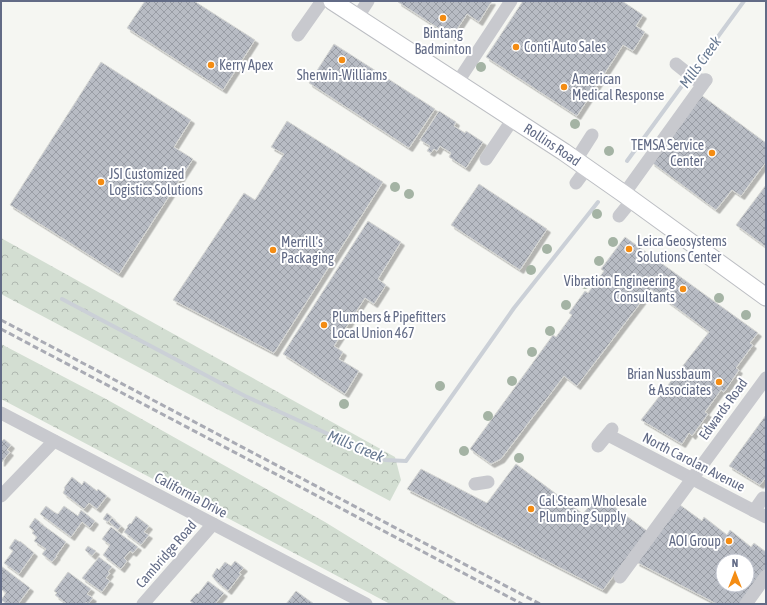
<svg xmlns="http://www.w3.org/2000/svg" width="767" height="605" viewBox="0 0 767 605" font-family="'Asap Condensed',sans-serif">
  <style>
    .forest { fill: url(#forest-crowns) }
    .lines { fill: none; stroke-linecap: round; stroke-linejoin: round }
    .stream { stroke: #cbd0d7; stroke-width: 4 }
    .building { fill: url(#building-cross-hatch); stroke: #d6d7d4; fill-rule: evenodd; filter: url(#shadow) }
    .major-casing { stroke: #bcbec3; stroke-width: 19 }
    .minor { stroke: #c8c9ce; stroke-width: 13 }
    .major { stroke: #fff; stroke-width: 17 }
    .rail { stroke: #a9abb4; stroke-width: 3; stroke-dasharray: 6 3; stroke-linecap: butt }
    .tree { fill: #a4b3a4 }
    .poi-dot { fill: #f48c13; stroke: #fff; stroke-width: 1.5 }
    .labels { text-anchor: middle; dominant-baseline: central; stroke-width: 4; stroke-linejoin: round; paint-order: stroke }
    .poi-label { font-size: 14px; fill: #626b86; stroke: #fff; text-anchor: start }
    .street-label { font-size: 14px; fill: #626b86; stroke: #fff }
    .water-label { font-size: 15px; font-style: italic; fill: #667891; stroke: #fff }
  </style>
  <defs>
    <pattern id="forest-crowns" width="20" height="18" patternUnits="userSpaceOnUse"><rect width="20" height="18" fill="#d3ded2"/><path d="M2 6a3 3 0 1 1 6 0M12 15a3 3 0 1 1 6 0" fill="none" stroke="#afb8b0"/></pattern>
    <pattern id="building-cross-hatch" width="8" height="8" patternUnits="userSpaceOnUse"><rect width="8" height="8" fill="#b8bcc4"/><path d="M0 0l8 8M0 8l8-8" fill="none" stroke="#999da5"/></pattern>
    <filter id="shadow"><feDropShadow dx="3.5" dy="3.5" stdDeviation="0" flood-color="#0004"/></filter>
  </defs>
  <rect width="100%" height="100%" fill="#f5f6f2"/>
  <g class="forest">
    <polygon points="1,238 395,457 401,480 390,501 1,294"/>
    <polygon points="1,344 106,399 325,522 458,604 390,604 311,562 1,399"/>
  </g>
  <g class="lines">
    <g class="stream">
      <polyline points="627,161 744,1"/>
      <polyline points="62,299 245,396 385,460 406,461 514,308 598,202"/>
    </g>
  </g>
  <g class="building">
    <polygon points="145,1 194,1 255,40 223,90 127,28"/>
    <polygon points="399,1 492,1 479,22 467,14 452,37 398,2"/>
    <polygon points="523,1 622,1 643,15 636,26 645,32 633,51 623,45 577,116 486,57"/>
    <polygon points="334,44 435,109 409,148 309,83"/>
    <polygon points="101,62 191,120 174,147 193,159 119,274 10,205"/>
    <polygon points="701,95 766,143 766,162 741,196 732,190 716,210 651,162"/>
    <polygon points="439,111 456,122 454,126 465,133 466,131 483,142 466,168 449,157 451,153 440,146 437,151 434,149 431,153 427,151 430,146 420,140"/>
    <polygon points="287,121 383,182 274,353 173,300 244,193 255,200 284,154 271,147"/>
    <polygon points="479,184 547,229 520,270 451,225"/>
    <polygon points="766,185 766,247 736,225"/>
    <polygon points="368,221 401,242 378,279 386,285 374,304 365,298 334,346 343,352 339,359 359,371 345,394 283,354"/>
    <polygon points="625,237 758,333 750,343 753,345 736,368 739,370 724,392 721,390 705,412 708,414 692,436 689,433 682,444 641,420 709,332 651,289 577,386 564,376 501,459 491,464 470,449 553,335 556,337 572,315 569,313 585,291 588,293 604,271 601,269"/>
    <polygon points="766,415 766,477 760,485 729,466"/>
    <polygon points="4,439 11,445 7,450 10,452 1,463 1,442"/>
    <polygon points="516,464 583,514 598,495 647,531 603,590 407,489 421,469 487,503"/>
    <polygon points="72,477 82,485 84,481 97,491 98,489 107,496 97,509 89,503 84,509 63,493 65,489 64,488"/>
    <path d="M 680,505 L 702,521 L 704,517 L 727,535 L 730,530 L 751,547 L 754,543 L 766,552 L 766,571 L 740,604 L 717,604 L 636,562 ZM 723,561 L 747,561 L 747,585 L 723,585 Z"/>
    <polygon points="46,506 54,512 58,514 64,506 78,516 81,510 95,521 90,528 82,522 71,537 40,514"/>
    <polygon points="107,513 112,517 108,522 103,519"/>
    <polygon points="136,516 149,526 144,532 149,535 141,545 124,532 128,527 127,526 130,523 131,524"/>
    <polygon points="35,518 40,522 40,523 66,542 56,556 57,556 52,562 42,554 46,549 34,541 37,537 32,533 34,531 29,527"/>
    <polygon points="112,518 121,526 118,530 109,522"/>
    <polygon points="111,527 138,547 133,553 130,551 124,558 127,561 121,569 103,555 110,545 102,539"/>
    <polygon points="15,539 20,542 20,541 34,553 19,574 4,563 13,551 9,548"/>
    <polygon points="88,546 96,551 92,556 85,550"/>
    <polygon points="99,557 112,567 108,572 110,573 106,578 110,581 102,592 82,578"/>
    <polygon points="235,561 244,568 239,573 241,574 228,591 216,581 212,576 217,568 219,570 225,562 231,566"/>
    <polygon points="1,566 30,588 18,604 7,604 1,600 6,593 1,589"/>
    <polygon points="68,572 91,589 87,594 93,598 88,604 86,602 85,604 67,604 55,595 57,593 54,591"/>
    <polygon points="208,581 224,593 215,604 194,604 190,601 197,593 198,594"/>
    <polygon points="296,591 314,604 286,604"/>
  </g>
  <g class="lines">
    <defs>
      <g id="major">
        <path id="s1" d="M 332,1 L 564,152 L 624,194 L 766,297"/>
      </g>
    </defs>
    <use href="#major" class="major-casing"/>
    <g class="minor">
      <polyline points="357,18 368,1"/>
      <polyline points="298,35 322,1"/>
      <polyline points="676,64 696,80 706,80"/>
      <polyline points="457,83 511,1"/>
      <polyline points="486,159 513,119"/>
      <polyline points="576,160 592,135"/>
      <polyline points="576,183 587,168"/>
      <polyline points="624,194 706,80"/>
      <polyline points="619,216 632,200"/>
      <polyline points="1,413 366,604"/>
      <polyline points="608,435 766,517"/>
      <polyline points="598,446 612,429"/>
      <polyline points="475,484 488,482"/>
      <polyline points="1,496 54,441"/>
      <polyline points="754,511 763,498"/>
      <polyline points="620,577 766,378"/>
      <polyline points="143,604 213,524"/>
      <polyline points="746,604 766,576"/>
    </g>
    <use href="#major" class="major"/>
    <g class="rail">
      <polyline points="1,320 540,604"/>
      <polyline points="1,329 522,604"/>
    </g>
  </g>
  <g class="tree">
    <circle cx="481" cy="67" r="5"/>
    <circle cx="575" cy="124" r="5"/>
    <circle cx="609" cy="151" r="5"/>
    <circle cx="395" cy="187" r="5"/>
    <circle cx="409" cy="194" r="5"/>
    <circle cx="597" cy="214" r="5"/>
    <circle cx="613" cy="242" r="5"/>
    <circle cx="547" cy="249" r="5"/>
    <circle cx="599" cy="261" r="5"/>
    <circle cx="531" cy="270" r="5"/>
    <circle cx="585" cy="284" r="5"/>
    <circle cx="719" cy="298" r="5"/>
    <circle cx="566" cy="305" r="5"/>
    <circle cx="746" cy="315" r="5"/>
    <circle cx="550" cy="331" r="5"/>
    <circle cx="532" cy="352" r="5"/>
    <circle cx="512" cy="381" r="5"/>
    <circle cx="440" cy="386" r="5"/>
    <circle cx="344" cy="404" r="5"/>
    <circle cx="488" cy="416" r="5"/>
    <circle cx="464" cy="451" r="5"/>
    <circle cx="519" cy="458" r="5"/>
  </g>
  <g class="poi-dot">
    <circle cx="443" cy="18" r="4"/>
    <circle cx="516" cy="47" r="4"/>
    <circle cx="342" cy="60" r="4"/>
    <circle cx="211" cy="65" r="4"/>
    <circle cx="564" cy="87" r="4"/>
    <circle cx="712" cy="153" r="4"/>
    <circle cx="101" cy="182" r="4"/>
    <circle cx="629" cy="249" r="4"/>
    <circle cx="273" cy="250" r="4"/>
    <circle cx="683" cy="289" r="4"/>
    <circle cx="324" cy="325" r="4"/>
    <circle cx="719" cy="382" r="4"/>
    <circle cx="531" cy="509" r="4"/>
    <circle cx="729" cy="541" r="4"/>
  </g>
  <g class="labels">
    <g class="poi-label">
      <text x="443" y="33" text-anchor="middle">Bintang<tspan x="443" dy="16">Badminton</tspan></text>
      <text x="524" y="47">Conti Auto Sales</text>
      <text x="219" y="65">Kerry Apex</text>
      <text x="342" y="75" text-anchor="middle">Sherwin-Williams</text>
      <text x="572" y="79">American<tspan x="572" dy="16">Medical Response</tspan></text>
      <text x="704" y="145" text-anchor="end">TEMSA Service<tspan x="704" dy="16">Center</tspan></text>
      <text x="109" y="174">JSI Customized<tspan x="109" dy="16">Logistics Solutions</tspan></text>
      <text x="637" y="241">Leica Geosystems<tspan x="637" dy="16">Solutions Center</tspan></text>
      <text x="281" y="242">Merrill’s<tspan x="281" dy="16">Packaging</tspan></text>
      <text x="675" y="281" text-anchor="end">Vibration Engineering<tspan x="675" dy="16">Consultants</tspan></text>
      <text x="332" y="317">Plumbers &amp; Pipefitters<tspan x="332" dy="16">Local Union 467</tspan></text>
      <text x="711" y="374" text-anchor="end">Brian Nussbaum<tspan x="711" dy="16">&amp; Associates</tspan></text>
      <text x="539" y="501">Cal Steam Wholesale<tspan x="539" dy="16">Plumbing Supply</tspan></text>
      <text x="721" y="541" text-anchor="end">AOI Group</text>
    </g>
    <g class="street-label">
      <text stroke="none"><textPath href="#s1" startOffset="263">Rollins Road</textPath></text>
      <text transform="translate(723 409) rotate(-54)">Edwards Road</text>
      <text transform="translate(694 462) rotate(27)">North Carolan Avenue</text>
      <text transform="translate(191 495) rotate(28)">California Drive</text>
      <text transform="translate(166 554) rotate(-49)">Cambridge Road</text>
    </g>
    <g class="water-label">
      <text transform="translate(700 62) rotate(-54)">Mills Creek</text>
      <text transform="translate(356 446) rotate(23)">Mills Creek</text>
    </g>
  </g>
  <rect width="767" height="605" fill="none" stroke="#626b86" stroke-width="4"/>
  <g transform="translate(735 573)"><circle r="19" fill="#ffffff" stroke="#c0c4cf"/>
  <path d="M0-3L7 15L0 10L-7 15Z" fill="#f48c13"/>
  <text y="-6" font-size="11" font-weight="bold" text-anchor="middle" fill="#626b86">N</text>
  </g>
</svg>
